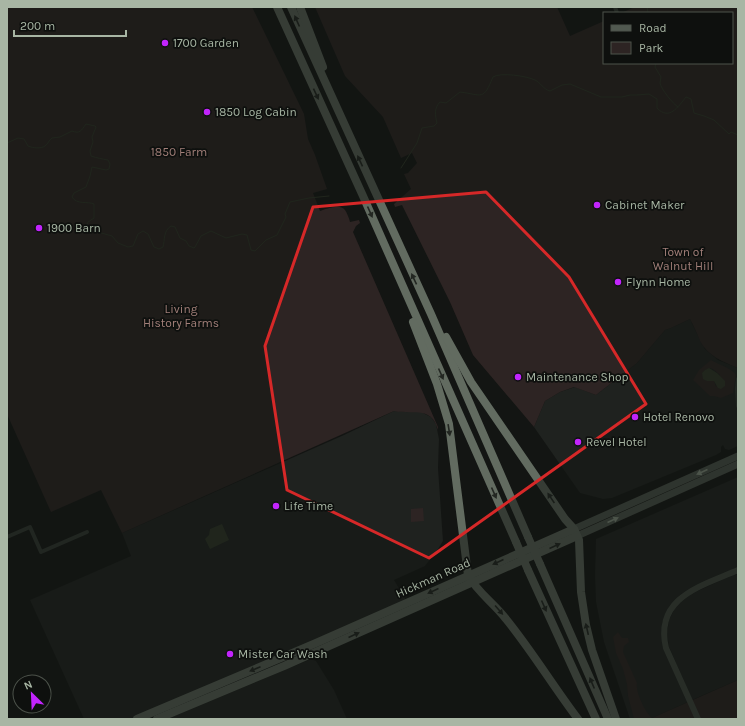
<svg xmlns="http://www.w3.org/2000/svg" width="745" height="726" viewBox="0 0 745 726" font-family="Karla,sans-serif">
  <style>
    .built { fill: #1f221f }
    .green { fill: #2d2423; fill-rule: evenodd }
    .water { fill: #313929 }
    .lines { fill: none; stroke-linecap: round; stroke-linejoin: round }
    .stream { stroke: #313929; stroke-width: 1 }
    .street { stroke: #343a34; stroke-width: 4 }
    .secondary { stroke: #434a42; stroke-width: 6 }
    .primary { stroke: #515950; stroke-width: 7 }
    .highway { stroke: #626b60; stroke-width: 8 }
    .highway-bridge { stroke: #626b60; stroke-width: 8 }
    .oneway { fill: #232722 }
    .oneway2 { fill: #929f8f }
    .marked { fill: none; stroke: #d62828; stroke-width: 3; stroke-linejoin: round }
    .poi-dot { fill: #c224fc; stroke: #0e100e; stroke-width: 1.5 }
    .labels { text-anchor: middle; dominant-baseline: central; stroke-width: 3.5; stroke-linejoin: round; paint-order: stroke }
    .poi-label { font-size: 12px; fill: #a8b6a4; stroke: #0e100e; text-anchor: start }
    .park-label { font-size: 12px; fill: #a27f79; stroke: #0e100e }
    .street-label { font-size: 12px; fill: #a8b6a4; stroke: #0e100e }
  </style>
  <rect width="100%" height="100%" fill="#131513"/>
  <g class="built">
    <polygon points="690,319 700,340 705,349 718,360 738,368 738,446 729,450 725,449 723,445 721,447 721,452 716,455 612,498 603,499 580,493 534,427 545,401 560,392 575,387 596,395 637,363 665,330 671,328"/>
    <polygon points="394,411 421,412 431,417 436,424 439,439 438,468 443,541 438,549 425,566 394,580 408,603 137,719 84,719 30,600 131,556 122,533 344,435"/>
    <polygon points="738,477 738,567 689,589 680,595 669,607 662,623 662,640 664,650 688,702 650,719 630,719 604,642 596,602 595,575 596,539"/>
    <polygon points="738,574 738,680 692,700 669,647 667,633 669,620 676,606 691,594 726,578"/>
    <polygon points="311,659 316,661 334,690 347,719 167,719"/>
  </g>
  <g class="green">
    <path d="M 7,7 L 252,7 L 304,114 L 308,139 L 315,155 L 327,189 L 313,193 L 320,211 C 326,209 340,203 345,210 C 347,213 349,218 350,222 L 359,220 L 360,223 L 356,226 L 353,232 L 438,427 L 438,430 C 431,405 413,415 394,411 L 122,533 L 101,490 L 51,512 L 7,414 Z"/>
    <path d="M 315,7 L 557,7 L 570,36 L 604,21 L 604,63 L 732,63 L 732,13 L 621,13 L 635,7 L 738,7 L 738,368 C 723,362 708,356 700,341 C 697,334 694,326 690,319 L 671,328 L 665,330 L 637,363 L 596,395 L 574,387 L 560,392 L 545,401 L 534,427 L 473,355 L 450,302 L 402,205 L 395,207 L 394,204 L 411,189 L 404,174 L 408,173 L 417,163 L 412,153 L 401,158 L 383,117 L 345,76 Z"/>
    <path d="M 711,360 C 717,364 734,369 736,375 L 733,393 L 721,398 L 714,396 L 710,396 L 693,380 L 699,370 ZM 710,368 L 713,369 L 720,375 L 716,387 L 714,381 L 707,381 L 702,373 L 705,370 Z"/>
    <polygon points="423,508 424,521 411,522 411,509"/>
    <path d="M 618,632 L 622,638 L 628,638 L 629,642 L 624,646 L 623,652 L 637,683 C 635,691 645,712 652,718 L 738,680 L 738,719 L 634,719 L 628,696 L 627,684 L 623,669 L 616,653 L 613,637 Z"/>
  </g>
  <g class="water">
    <polygon points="709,368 717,373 725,381 725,386 721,389 718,388 714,381 707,381 703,379 702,373 705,370"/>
    <polygon points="222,524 229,540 210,549 205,539 209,535 210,529"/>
  </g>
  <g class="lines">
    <g class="stream">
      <polyline points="647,7 648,13"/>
      <path d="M 658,63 L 656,63 L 655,67 L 661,77 C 661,79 660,81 660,83 C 661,89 673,104 678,107"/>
      <path d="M 7,143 L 18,138 L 24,139 L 28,146 C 33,148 41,149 45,146 C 48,144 49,140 52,138 L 60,137 L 72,131 C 80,134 81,131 86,124 L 95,126 L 96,127 L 92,137 L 93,142 L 90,151 L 91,156 C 97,158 102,159 108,160 L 110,164 L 109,169 L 106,170 L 92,167 L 90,176 L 86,187 L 74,193 L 72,197 C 77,205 87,201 94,204 L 94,218 L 88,222 L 86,227 L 87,229 L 112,236 L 118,243 L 128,247 L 133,246 L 138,234 L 143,231 L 148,234 L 154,247 L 159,249 L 163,247 C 165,240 163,231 171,226 L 175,227 L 180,238 L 186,241 L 189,246 L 194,248 L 195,247 L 201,236 L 211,231 L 226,238 L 242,234 L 247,235 L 251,250 L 255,251 L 266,240 L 277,235 L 286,217 L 285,214 L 290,202 L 309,198 L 329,196"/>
      <path d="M 401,168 L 417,143 L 422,128 L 434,126 L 437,123 C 435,115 434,108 440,102 L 446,103 L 460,92 C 483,95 483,101 493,77 C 500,72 527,76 535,80 C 541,83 543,89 550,91 L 562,85 L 570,84 L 601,97 L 622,97 L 630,95 L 637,95 L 649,94 L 657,99 L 657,108 C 669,121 678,107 686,97 L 691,99 L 694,113 L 704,116 L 714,120 L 729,134 L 731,132 L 738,135"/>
    </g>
    <g class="street">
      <polyline points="615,7 617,13"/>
      <polyline points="738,379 737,389 738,406"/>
      <polyline points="7,537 30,527 41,552 87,532"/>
    </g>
    <path class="secondary" d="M 698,719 L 666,648 C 654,597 702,586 738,570"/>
    <g class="primary">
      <polyline points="574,529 738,456"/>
      <polyline points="577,536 738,464"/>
    </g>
    <g class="highway">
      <polyline points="277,7 363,196 516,542"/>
      <polyline points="291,7 431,314 528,537"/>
      <polyline points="300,7 323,67"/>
      <path d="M 413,322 L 437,384 L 449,424 L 468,575 C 477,592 494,603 506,619 C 532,651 553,686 578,719"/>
      <polyline points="446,337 471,382 565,519 574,529 579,540 581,592 586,625 592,650 616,719"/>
      <polyline points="540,564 608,719"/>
      <polyline points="528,570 596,719"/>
      <polyline points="137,719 316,643 574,529"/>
      <polyline points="157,719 284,666 577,536"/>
    </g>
    <g class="highway-bridge">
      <polyline points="528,537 540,564"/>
      <polyline points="516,542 528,570"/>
    </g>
  </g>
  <defs><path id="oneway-solid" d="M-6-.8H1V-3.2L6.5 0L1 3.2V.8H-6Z"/></defs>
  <g class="oneway">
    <use href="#oneway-solid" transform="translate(297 21) rotate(-114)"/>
    <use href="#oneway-solid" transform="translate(316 94) rotate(65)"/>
    <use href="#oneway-solid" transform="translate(360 161) rotate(-115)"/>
    <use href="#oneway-solid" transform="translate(370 212) rotate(66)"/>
    <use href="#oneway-solid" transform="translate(414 279) rotate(-115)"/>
    <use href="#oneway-solid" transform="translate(441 374) rotate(66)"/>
    <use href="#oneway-solid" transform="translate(449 430) rotate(81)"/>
    <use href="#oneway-solid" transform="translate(494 493) rotate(66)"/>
    <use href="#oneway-solid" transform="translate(551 498) rotate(-124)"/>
    <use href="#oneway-solid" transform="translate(555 546) rotate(-24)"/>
    <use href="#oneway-solid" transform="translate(498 562) rotate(156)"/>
    <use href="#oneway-solid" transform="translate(433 591) rotate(155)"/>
    <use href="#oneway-solid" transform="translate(544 606) rotate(66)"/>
    <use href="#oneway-solid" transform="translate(499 610) rotate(49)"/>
    <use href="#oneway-solid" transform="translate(587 629) rotate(-103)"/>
    <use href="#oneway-solid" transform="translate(354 635) rotate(-24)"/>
    <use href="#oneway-solid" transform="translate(255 669) rotate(157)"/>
    <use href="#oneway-solid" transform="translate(592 683) rotate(-113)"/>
  </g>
  <g class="oneway2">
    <use href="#oneway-solid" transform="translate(702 472) rotate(156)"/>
    <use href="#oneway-solid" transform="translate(613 520) rotate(-24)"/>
  </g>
  <path d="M0 0H745V726H0ZM 486,192 L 569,277 L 646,404 L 429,558 L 287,490 L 265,346 L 313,207 Z" fill="#131513" fill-opacity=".55" fill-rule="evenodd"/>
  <path class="marked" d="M 486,192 L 569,277 L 646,404 L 429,558 L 287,490 L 265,346 L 313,207 Z"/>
  <g class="poi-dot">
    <circle cx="165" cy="43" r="4"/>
    <circle cx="207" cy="112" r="4"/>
    <circle cx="597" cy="205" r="4"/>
    <circle cx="39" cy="228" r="4"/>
    <circle cx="618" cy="282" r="4"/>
    <circle cx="518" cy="377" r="4"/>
    <circle cx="635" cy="417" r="4"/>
    <circle cx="578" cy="442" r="4"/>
    <circle cx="276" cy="506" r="4"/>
    <circle cx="230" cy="654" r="4"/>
  </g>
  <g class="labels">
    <g class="poi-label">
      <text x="173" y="43">1700 Garden</text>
      <text x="215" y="112">1850 Log Cabin</text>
      <text x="605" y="205">Cabinet Maker</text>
      <text x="47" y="228">1900 Barn</text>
      <text x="626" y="282">Flynn Home</text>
      <text x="526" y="377">Maintenance Shop</text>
      <text x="643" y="417">Hotel Renovo</text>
      <text x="586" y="442">Revel Hotel</text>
      <text x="284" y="506">Life Time</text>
      <text x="238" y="654">Mister Car Wash</text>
    </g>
    <g class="park-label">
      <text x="179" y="152">1850 Farm</text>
      <text x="683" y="252">Town of<tspan x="683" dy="14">Walnut Hill</tspan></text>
      <text x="181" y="309">Living<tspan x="181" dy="14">History Farms</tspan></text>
    </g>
    <g class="street-label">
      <text transform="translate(433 578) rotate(-24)">Hickman Road</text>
    </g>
  </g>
  <rect width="745" height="726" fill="none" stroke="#a8b6a4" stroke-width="16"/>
  <rect x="603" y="12" width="130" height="52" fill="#0e100e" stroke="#4c524a"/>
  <rect x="611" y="25" width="20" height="6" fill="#515950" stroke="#4c524a"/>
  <text x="639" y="32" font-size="12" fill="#a8b6a4">Road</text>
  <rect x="611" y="42" width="20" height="12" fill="#2d2423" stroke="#4c524a"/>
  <text x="639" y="52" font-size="12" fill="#a8b6a4">Park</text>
  <g transform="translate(32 694) rotate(336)"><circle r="19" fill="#0e100e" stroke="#4c524a"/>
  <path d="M0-3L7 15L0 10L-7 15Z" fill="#c224fc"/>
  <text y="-6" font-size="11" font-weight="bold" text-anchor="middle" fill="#a8b6a4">N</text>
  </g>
  <path d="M14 30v6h112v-6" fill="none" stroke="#a8b6a4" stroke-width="2"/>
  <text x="20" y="30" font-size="12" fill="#a8b6a4" stroke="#0e100e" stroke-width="3" paint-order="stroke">200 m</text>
</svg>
